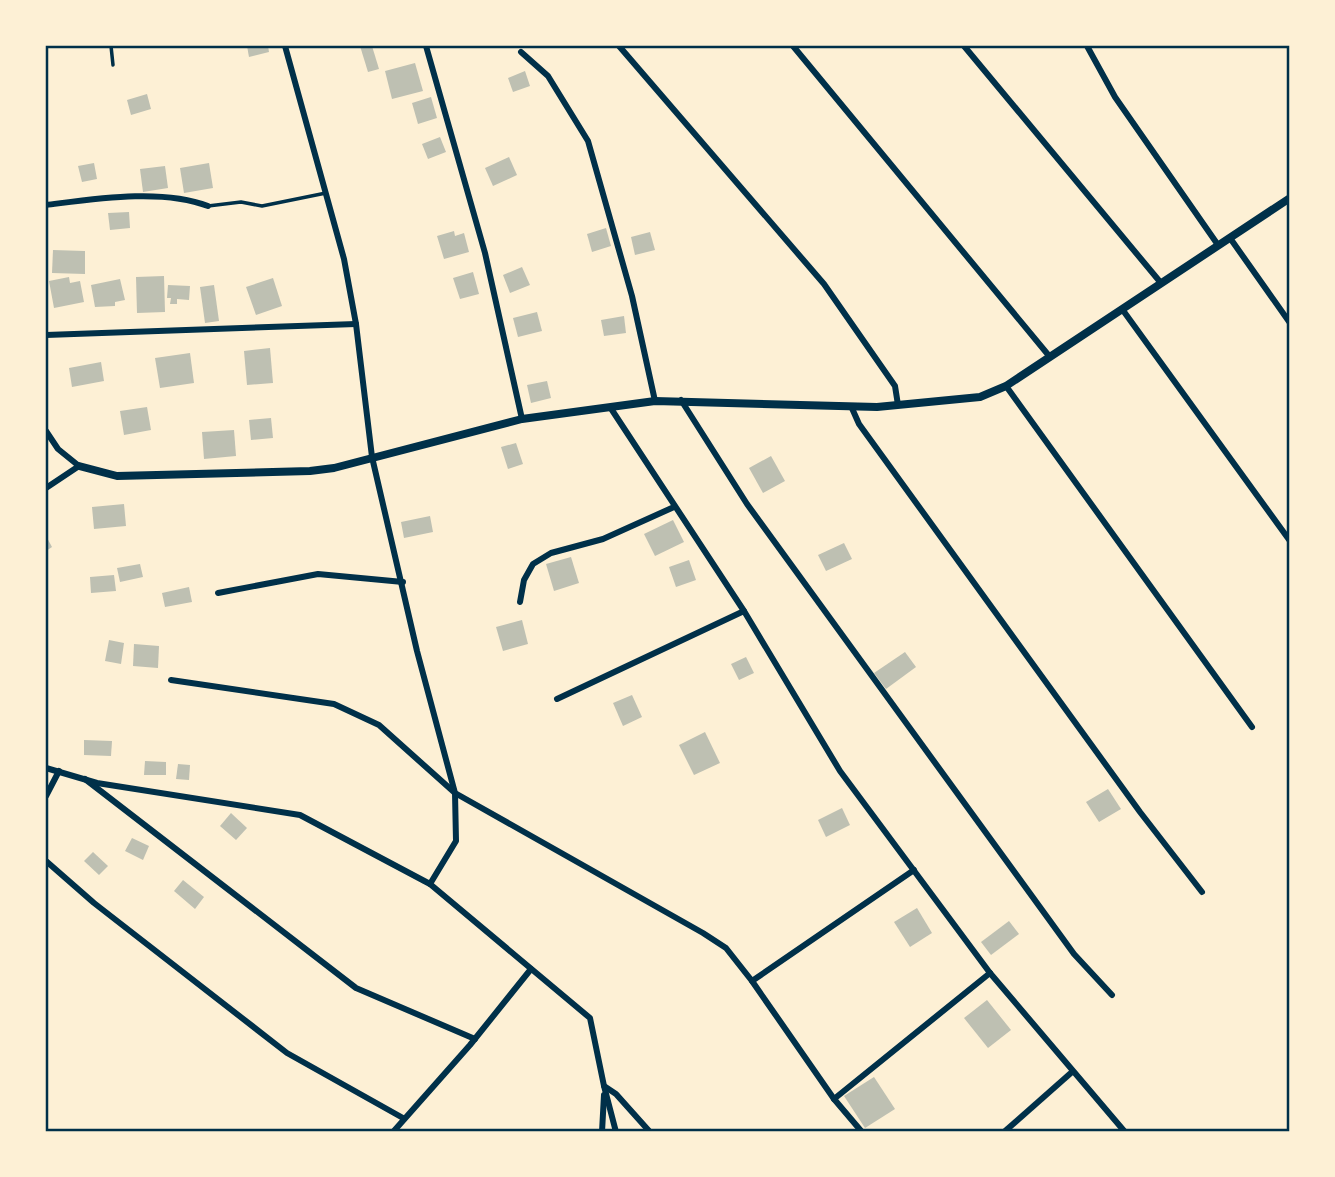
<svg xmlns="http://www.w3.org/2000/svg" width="1335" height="1177" viewBox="0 0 1335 1177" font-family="Helvetica,sans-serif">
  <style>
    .building { fill: #bec0b2 }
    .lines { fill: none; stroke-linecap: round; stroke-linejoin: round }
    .service { stroke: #003049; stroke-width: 3.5 }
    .minor { stroke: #003049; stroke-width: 6 }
    .tertiary { stroke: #003049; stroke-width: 8 }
    .neatline { fill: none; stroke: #003049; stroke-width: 2.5 }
  </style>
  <rect width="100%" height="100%" fill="#fdf0d5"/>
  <g class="building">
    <polygon points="247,46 268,46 269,52 249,57"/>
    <polygon points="360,46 372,46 379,69 368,72"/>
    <polygon points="415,63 423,91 392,99 385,71"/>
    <polygon points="525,71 530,86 513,92 508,78"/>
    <polygon points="147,94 151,109 131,115 127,100"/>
    <polygon points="431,97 437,118 418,124 412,103"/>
    <polygon points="440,137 446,152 428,159 422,144"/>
    <polygon points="509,157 517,175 493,186 485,168"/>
    <polygon points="94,163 97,179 82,182 78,166"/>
    <polygon points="209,163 213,188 184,193 180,168"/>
    <polygon points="165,166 168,188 143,192 140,169"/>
    <polygon points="129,212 130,228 110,230 108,213"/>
    <polygon points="606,228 611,246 592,252 587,234"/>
    <polygon points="454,231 455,236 464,233 469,252 444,259 437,236"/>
    <polygon points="650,232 655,250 635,255 631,237"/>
    <polygon points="53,250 85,251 85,274 52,273"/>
    <polygon points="522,267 530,285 510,293 503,275"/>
    <polygon points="473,272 479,294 460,299 453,278"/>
    <polygon points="164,276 165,312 137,313 136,277"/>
    <polygon points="69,277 70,283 80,281 84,302 54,308 49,281"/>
    <polygon points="273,278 282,306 256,315 246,287"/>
    <polygon points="120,279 125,300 115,302 115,306 95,307 91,285"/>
    <polygon points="168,285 190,286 189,300 177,299 177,304 170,304 171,298 167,298"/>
    <polygon points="214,285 219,321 205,323 200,287"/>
    <polygon points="537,312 542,331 518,337 513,318"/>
    <polygon points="624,316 626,333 604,336 601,320"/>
    <polygon points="270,348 273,383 247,385 244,351"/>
    <polygon points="190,353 194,383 160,388 155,358"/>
    <polygon points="101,362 104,381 72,387 69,368"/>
    <polygon points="547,381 551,398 531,403 527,385"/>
    <polygon points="147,407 151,430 124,435 120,411"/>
    <polygon points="271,418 273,438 251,440 249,420"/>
    <polygon points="234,430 236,456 204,459 202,432"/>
    <polygon points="516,443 523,464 508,469 501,447"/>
    <polygon points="771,456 785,481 763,493 749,468"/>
    <polygon points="124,504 126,526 94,529 92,507"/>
    <polygon points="430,516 433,532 404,538 401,522"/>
    <polygon points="673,520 684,542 655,556 644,534"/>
    <polygon points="46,536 52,547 46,551"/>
    <polygon points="844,543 852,559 826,571 818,555"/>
    <polygon points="571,557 579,583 554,591 546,564"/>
    <polygon points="689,560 696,580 676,587 669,567"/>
    <polygon points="140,564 143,577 120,582 117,568"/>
    <polygon points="114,575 116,591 91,593 90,577"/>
    <polygon points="189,587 192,602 165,607 162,593"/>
    <polygon points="522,620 528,644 503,651 496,627"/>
    <polygon points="109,640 124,643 121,664 105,661"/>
    <polygon points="134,644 159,646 158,668 133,666"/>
    <polygon points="905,652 916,667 886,689 874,673"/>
    <polygon points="746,657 754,673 739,680 731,664"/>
    <polygon points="632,695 642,717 623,726 613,703"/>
    <polygon points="705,732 720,763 694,775 679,745"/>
    <polygon points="84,740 112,741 111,756 84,755"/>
    <polygon points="145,761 166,762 166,775 144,775"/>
    <polygon points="178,764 190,765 189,780 176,779"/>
    <polygon points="1108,789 1121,809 1099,822 1086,802"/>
    <polygon points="842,808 850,825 826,837 818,820"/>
    <polygon points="231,813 247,828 236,840 220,826"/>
    <polygon points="132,838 149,846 143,860 125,851"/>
    <polygon points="93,852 108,866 99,875 84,861"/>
    <polygon points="183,880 204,897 195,909 174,891"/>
    <polygon points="917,908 932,933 910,947 894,922"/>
    <polygon points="1009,921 1019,934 991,955 981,942"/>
    <polygon points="987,1000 1011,1030 988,1048 964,1018"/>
    <polygon points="874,1077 895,1109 865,1128 844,1096"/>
  </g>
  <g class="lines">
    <g class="service">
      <polyline points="111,46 113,65"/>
      <polyline points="208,206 241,202 262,206 326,193"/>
    </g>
    <g class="minor">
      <polyline points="285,46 344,259 356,324 372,457 417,651 455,793 703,933 726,948 752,981 914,870"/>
      <polyline points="426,46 485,253 522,419"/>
      <polyline points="619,46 824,284 895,386 898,405"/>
      <polyline points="793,46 1050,357"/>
      <polyline points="964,46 1161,283"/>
      <polyline points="1087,46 1115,97 1218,245"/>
      <polyline points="521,52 548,76 588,141 632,296 655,401"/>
      <path d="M 46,205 C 94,199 162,188 208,206"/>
      <polyline points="1230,238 1290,323"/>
      <polyline points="1122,309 1290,541"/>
      <polyline points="46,335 356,324"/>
      <polyline points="1006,386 1252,727"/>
      <polyline points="681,400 747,504 1074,954 1112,995"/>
      <polyline points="851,406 859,424 1140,812 1202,892"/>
      <polyline points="610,407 744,611 840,771 990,973 1125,1132"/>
      <polyline points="46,431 58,449 79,466 46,488"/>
      <polyline points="218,593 318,574 403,582"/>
      <polyline points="520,602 524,580 533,564 551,553 603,539 674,507"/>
      <polyline points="171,680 334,704 379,725 455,793 456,841 430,884 590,1018 604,1086 616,1094 650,1132"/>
      <polyline points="557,699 744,611"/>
      <polyline points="46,768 97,783 300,815 430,884"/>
      <polyline points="85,779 356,988 475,1039"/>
      <polyline points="46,796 59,771"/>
      <polyline points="46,861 94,903 287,1053 403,1118"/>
      <polyline points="752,981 834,1099 862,1132"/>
      <polyline points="604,1086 616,1132"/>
      <polyline points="834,1099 990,973"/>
      <polyline points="393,1132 470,1045 531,969"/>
      <polyline points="602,1132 604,1095"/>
      <polyline points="1004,1132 1072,1072"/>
    </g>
    <polyline class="tertiary" points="79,466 117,476 310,471 334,468 522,419 655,401 877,407 980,397 1006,386 1290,198"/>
  </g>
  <rect width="1335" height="1177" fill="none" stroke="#fdf0d5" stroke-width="94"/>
  <rect x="47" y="47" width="1241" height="1083" class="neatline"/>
</svg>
